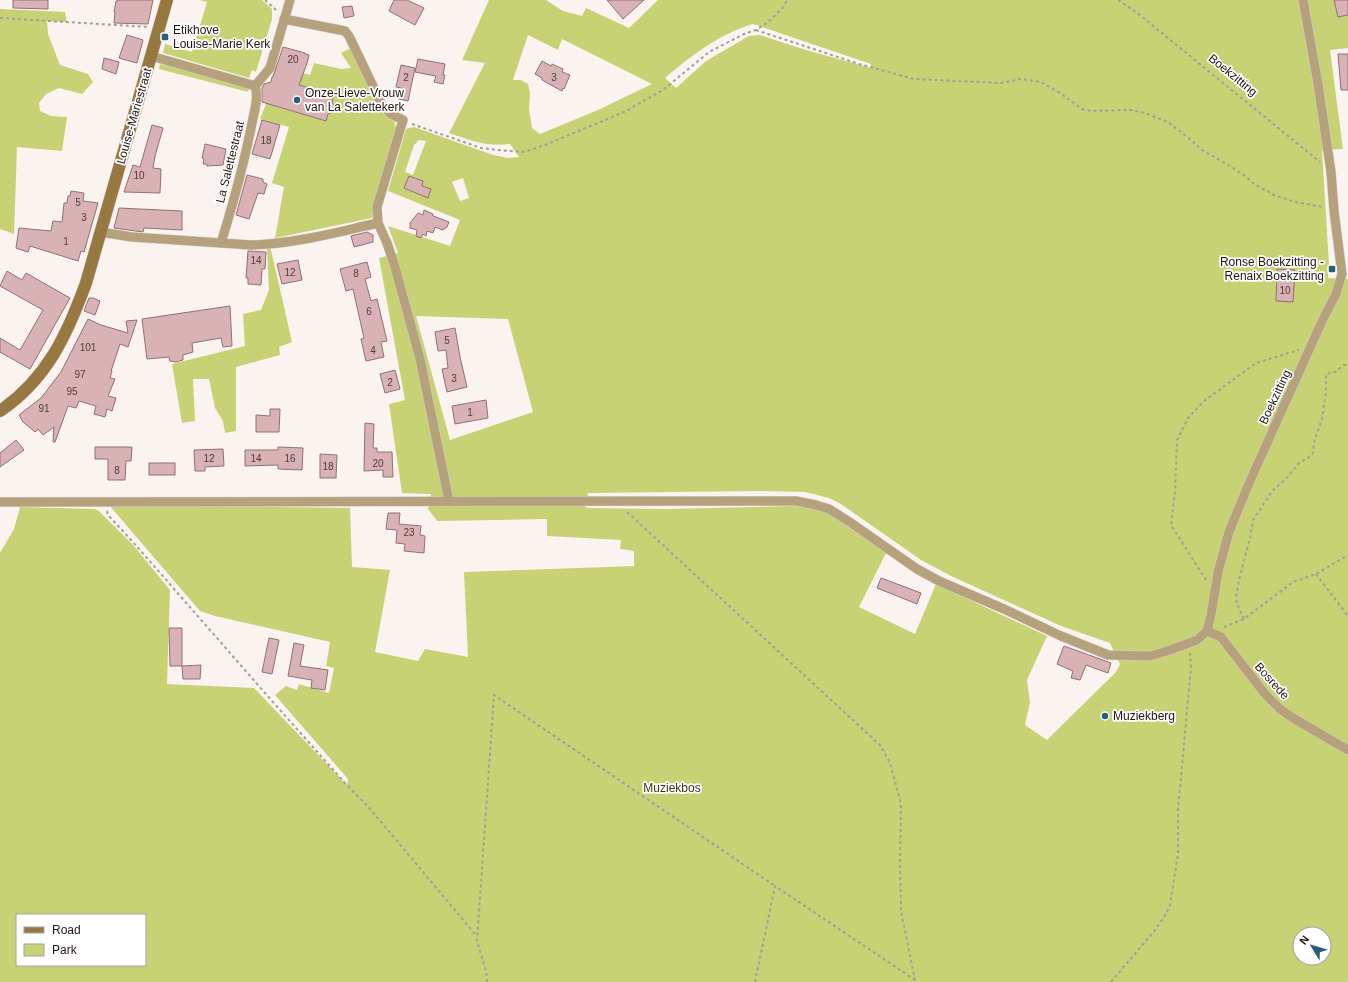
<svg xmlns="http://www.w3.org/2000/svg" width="1348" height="982" viewBox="0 0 1348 982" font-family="Arial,sans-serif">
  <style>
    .green { fill: #c6d274; fill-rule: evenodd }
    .building { fill: #d9b2b6; stroke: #926f73 }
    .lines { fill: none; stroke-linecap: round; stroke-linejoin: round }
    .street-casing { stroke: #d7cfcc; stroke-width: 10 }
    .secondary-casing { stroke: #d7cfcc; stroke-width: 13 }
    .path { stroke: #a69d99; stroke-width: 2; stroke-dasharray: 3 3; stroke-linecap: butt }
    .street { stroke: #b6a17d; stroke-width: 9 }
    .secondary { stroke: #977840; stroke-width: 12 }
    .poi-dot { fill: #285e79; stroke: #fff; stroke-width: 1.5 }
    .labels { text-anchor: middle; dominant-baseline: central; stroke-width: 3.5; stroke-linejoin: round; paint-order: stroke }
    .number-label { font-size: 10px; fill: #4f3c3a }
    .poi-label { font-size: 12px; fill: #211510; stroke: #fff; text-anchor: start }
    .street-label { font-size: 12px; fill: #211510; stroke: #fff }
    .park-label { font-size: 12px; fill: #353910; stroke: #fff }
  </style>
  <rect width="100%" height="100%" fill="#faf3f0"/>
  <g class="green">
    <polygon points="200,0 262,0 272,9 272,19 256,72 252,70 249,78 163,53 165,44 192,52 207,2"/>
    <path d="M 489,0 L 546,0 L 563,11 L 582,16 L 586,8 L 629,28 L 658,0 L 1348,0 L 1348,48 L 1330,50 L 1343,149 L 1322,150 L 1329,265 L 1328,278 L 1348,279 L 1348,982 L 0,982 L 0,553 L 14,529 L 20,507 L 95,509 L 99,511 L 133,545 L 170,590 L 167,684 L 254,688 L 347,785 L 348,779 L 275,695 L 286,686 L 297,690 L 299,684 L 329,693 L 334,668 L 326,666 L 330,642 L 215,616 L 200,611 L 109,505 L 350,508 L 352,567 L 390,570 L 375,652 L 418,661 L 425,649 L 468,657 L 464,572 L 634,566 L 634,551 L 620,549 L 621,540 L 547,536 L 547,519 L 437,521 L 428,509 L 431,494 L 402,493 L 389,404 L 405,400 L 379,258 L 398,253 L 388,226 L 450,246 L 460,220 L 388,191 L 406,129 L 414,127 L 493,155 L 508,158 L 519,157 L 510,144 C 485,147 473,141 449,133 L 485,63 L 462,60 ZM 753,24 L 871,64 L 871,68 L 806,50 L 760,35 L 749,36 L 706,61 L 676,88 L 665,78 C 692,55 719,34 753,24 ZM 528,35 L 558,50 L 562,39 L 652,84 L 598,110 L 540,134 L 532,128 L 529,109 L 530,93 L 528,84 L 521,80 L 513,80 ZM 419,140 L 426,141 L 413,175 L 405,172 L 414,145 ZM 463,178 L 469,198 L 460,201 L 452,182 ZM 416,316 L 508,319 L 533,412 L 450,440 ZM 760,491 L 805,492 L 829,498 L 841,504 L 921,560 L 951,576 L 1061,626 L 1110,643 L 1120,664 L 1116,672 L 1047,740 L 1025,725 L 1030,702 L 1027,680 L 1047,636 L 936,584 L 915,634 L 859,607 L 886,553 L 829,514 L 813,508 L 793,506 L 666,509 L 586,508 L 588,493 ZM 17,915 L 145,915 L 145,965 L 17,965 ZM 1300,934 L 1324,934 L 1324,958 L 1300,958 Z"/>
    <polygon points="0,9 65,12 67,22 47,21 48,34 60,65 88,74 93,82 82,94 59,88 46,94 39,103 40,111 51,116 67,117 62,151 17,147 14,234 0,229"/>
    <polygon points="351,48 380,109 394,119 396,129 388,154 372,218 275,238 284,187 272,183 289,127 260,119 266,104 265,103 326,121 328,114 334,112 335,107 332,102 334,95 272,77 276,65 310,75 314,63 341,69 351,68 341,53"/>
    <polygon points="160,64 249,87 248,92 159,69"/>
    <polygon points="267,248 271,250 292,342 279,347 280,355 236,367 236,431 225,433 223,421 215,408 209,379 193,379 195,421 182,423 172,364 245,346 243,314 261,310 269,290"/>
  </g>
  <g class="building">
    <polygon points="13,0 48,0 48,9 13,8"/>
    <polygon points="118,0 153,0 148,24 114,23 115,12 114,12 116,1 118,1"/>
    <polygon points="394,0 407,0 424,8 415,25 389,11"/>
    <polygon points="607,0 644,0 623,19"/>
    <polygon points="1334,0 1348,0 1348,15 1338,17"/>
    <polygon points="352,6 354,16 344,18 342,7"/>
    <polygon points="127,35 143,40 137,63 119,58"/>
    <polygon points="283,47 305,53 305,54 309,55 307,63 299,85 334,95 332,102 335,107 333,112 328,114 326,121 262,102 262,88 264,84 271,82 272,77 273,77"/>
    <polygon points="1338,54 1348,54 1348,90 1341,90"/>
    <polygon points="104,58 119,62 116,74 102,69"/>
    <polygon points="418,59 445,64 443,75 445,75 443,84 434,82 436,76 415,72"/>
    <polygon points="542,61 551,66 552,64 563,69 562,72 570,75 564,89 563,88 562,91 542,80 542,78 535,74"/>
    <polygon points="401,65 415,68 408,101 399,99 401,88 396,87"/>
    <polygon points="262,120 280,125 270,159 252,154"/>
    <polygon points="152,125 163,128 155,156 153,168 161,169 160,193 124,192 133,165 140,167"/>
    <polygon points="205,144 226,149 223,165 207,166 207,164 203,164 204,159 202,158"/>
    <polygon points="247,175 263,179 263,182 267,184 264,194 258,193 249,219 236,215"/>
    <polygon points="409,176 423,181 422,186 431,189 428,198 404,188"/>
    <polygon points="71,191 84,193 83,201 98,203 84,252 81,251 78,261 30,246 28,252 16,248 19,228 51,231 53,221 62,222 64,203 67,203 68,196 70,196"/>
    <polygon points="119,208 182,211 182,230 144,228 143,232 114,228"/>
    <polygon points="424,210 433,214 433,216 449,222 447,227 443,230 435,227 433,233 427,231 426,236 423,234 421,238 416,236 417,230 410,228 410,223 418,213 423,215"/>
    <polygon points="367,232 373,235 373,242 354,247 351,236"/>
    <polygon points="248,251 266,252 265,269 262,269 261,285 248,284 248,278 246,278"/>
    <polygon points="298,260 302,280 282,284 277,264"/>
    <polygon points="367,262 371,277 365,279 371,301 377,299 387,341 381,342 384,357 366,361 361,339 364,338 353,289 346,291 340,269"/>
    <polygon points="1277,269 1295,270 1293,302 1276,301"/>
    <polygon points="7,271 22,280 26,273 70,298 30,369 0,352 0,338 20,350 43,310 0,286"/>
    <polygon points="89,298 93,298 100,301 95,315 84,311"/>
    <polygon points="230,306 232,346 223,347 221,338 192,343 193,352 183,355 183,360 176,362 170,361 169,357 147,359 142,319"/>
    <polygon points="88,319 101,325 128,333 126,321 137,320 128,347 120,344 111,371 112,371 110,378 115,379 108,396 116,398 112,411 107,409 105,417 94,414 96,406 79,401 76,408 68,406 55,442 53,442 54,427 43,435 38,429 35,432 23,422 19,415 41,398 61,372"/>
    <polygon points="455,328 460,357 467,387 447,392 442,369 448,368 446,350 438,351 435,332"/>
    <polygon points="395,370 400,389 385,393 380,374"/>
    <polygon points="486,400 488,418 455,424 452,406"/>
    <polygon points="270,409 280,409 279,432 256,432 256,415 270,416"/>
    <polygon points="365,423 374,424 373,448 377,448 377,452 392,452 393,477 383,477 383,470 364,471"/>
    <polygon points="16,440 24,450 0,467 0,453"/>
    <polygon points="95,447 132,447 131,461 126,461 125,480 108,480 108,459 95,459"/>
    <polygon points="278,447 303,448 302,470 278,469 278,465 245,466 245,450 278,450"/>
    <polygon points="223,449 224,466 205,467 205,471 195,471 194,450"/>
    <polygon points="320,454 337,455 336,478 320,478"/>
    <rect x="149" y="463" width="26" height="12"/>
    <polygon points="388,513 400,513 399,524 421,526 420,535 425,536 424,553 404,551 405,544 396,543 397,530 386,529"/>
    <polygon points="881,578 921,593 917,604 877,588"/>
    <polygon points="169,628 182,628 182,666 170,666"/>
    <polygon points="269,638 279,640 272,674 262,672"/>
    <polygon points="294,643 304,645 300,666 328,670 325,690 311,688 312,680 288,676"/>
    <polygon points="1064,646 1111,663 1108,673 1086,665 1080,680 1071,678 1073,671 1057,664"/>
    <polygon points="201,665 200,679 183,679 182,666"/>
  </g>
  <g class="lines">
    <defs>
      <g id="street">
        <polyline points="284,19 345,31 349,36 382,105 391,114 403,120 377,207 378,223 387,243 395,267 420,359 449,501"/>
        <polyline points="151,56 255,86"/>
        <polyline points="255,86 270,68 290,0"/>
        <path d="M 100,232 L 132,237 L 251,245 C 294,244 337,232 378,223"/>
        <path d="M 221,243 C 233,204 244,164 252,123 C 254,111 259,99 255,86"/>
        <polyline points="0,502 796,501 816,505 829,509 851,523 917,569 939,581 1004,609 1061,636 1108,655 1150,656 1157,654 1170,650 1197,640 1207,631"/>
        <polyline points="1207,631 1211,615 1218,572 1229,532 1250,481 1323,319 1336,294 1342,274 1334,211 1331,172 1318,84 1303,0"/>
        <polyline points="1207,631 1221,637 1265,694 1280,709 1293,718 1348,750"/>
      </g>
      <path id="secondary" d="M 0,411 C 47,379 67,335 86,283 L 167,0"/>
    </defs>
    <use href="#street" class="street-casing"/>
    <use href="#secondary" class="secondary-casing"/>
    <g class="path">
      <polyline points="265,0 277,11"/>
      <polyline points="1118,0 1136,12 1320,162"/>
      <polyline points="0,18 149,27"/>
      <polyline points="756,30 859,64 914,79 1001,83 1021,79 1041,82 1060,93 1082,109 1091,111 1131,110 1145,113 1168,122 1186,136 1202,150 1230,166 1245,176 1254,184 1274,195 1295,202 1323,207"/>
      <polyline points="412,124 481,148 497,150 524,152 545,145 624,112 663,90 709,52 744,34 756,30 768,22 782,9 787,0"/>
      <polyline points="107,511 108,515 122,530 147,558 272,701 345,783 371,810 475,934"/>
      <polyline points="627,512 880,745 890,763 901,804 900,862 901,911 915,980"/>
      <polyline points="1316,574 1348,616"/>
      <polyline points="1206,580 1171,525 1175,492 1177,440 1188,418 1204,401 1256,363 1299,350"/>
      <polyline points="1244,619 1237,604 1236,597 1239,580 1250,538 1253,520 1273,490 1286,479 1299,463 1308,458 1313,453 1314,442 1322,419 1326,391 1326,374 1335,372 1344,365 1348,365"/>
      <polyline points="1224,627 1244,619 1293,582 1316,574 1348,555"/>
      <polyline points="487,982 486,971 477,941 494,695 775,886"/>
      <polyline points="755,982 775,886 918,982"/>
      <polyline points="1111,982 1155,930 1166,914 1170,905 1178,854 1178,810 1189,689 1191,668 1190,653"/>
    </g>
    <use href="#street" class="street"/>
    <use href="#secondary" class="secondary"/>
  </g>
  <g class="poi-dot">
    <rect x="161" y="33" width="8" height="8" rx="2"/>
    <circle cx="297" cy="100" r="4"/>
    <rect x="1328" y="265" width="8" height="8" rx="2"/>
    <circle cx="1105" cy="716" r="4"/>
  </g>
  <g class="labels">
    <g class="number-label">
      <text x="293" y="59">20</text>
      <text x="406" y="77">2</text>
      <text x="554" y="77">3</text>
      <text x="266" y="140">18</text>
      <text x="139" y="175">10</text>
      <text x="78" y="202">5</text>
      <text x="84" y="217">3</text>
      <text x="66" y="241">1</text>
      <text x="256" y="260">14</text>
      <text x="290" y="272">12</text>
      <text x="356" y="273">8</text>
      <text x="1285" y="290">10</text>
      <text x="369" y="311">6</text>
      <text x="447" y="340">5</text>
      <text x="88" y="347">101</text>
      <text x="373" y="350">4</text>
      <text x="80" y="374">97</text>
      <text x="454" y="378">3</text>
      <text x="390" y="382">2</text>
      <text x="72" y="391">95</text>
      <text x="44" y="408">91</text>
      <text x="470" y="412">1</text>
      <text x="209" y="458">12</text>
      <text x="256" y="458">14</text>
      <text x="290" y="458">16</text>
      <text x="378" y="463">20</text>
      <text x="328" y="466">18</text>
      <text x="117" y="470">8</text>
      <text x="409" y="532">23</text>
    </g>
    <g class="poi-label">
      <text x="173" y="30">Etikhove<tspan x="173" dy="14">Louise-Marie Kerk</tspan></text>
      <text x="305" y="93">Onze-Lieve-Vrouw<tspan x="305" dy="14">van La Salettekerk</tspan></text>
      <text x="1324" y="262" text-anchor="end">Ronse Boekzitting -<tspan x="1324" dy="14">Renaix Boekzitting</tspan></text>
      <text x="1113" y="716">Muziekberg</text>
    </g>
    <g class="street-label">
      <text transform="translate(1233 75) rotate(39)">Boekzitting</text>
      <text transform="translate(134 116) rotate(-74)">Louise-Mariestraat</text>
      <text transform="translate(230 162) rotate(-76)">La Salettestraat</text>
      <text transform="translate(1275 397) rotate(-65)">Boekzitting</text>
      <text transform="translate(1272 681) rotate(48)">Bosrede</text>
    </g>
    <g class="park-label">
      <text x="672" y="788">Muziekbos</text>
    </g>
  </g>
  <rect x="16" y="914" width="130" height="52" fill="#ffffff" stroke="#a6a19f"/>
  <rect x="24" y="927" width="20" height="6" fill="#977840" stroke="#a6a19f"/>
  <text x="52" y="934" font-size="12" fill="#211510">Road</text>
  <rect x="24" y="944" width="20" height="12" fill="#c6d274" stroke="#a6a19f"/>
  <text x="52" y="954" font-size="12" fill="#211510">Park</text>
  <g transform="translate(1312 946) rotate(308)"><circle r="19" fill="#ffffff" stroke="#a6a19f"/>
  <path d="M0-3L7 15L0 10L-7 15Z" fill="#285e79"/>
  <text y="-6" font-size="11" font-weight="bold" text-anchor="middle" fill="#211510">N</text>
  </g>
</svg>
